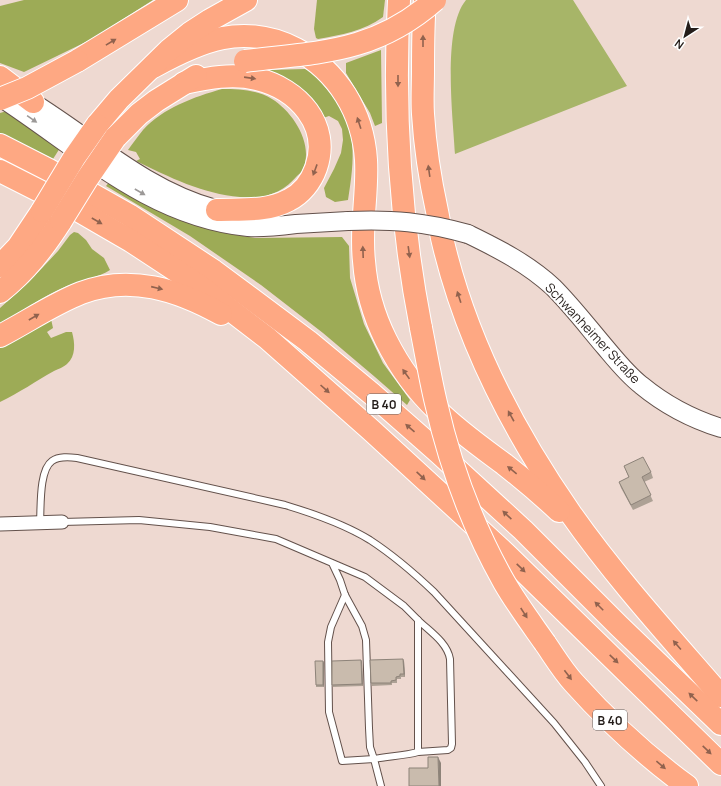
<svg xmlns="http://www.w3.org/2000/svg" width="721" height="786" viewBox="0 0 721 786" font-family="Manrope,sans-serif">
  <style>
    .green { fill: #a7b568 }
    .forest { fill: #9dab56 }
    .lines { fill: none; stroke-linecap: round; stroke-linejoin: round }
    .lane-casing { stroke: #63514b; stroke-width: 8 }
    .street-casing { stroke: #63514b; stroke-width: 15 }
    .secondary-casing { stroke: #63514b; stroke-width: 20 }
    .highway-casing { stroke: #fff; stroke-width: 24 }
    .lane { stroke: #fff; stroke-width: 6 }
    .street { stroke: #fff; stroke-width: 13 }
    .secondary { stroke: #fff; stroke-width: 18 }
    .highway { stroke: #fea883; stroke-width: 22 }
    .secondary-bridge-casing { stroke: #63514b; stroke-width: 20; stroke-linecap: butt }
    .highway-bridge-casing { stroke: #fff; stroke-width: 24; stroke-linecap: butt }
    .secondary-bridge { stroke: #fff; stroke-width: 18 }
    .highway-bridge { stroke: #fea883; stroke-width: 22 }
    .wall { fill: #ada195 }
    .shaded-wall { fill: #8d8379 }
    .building { fill: #c9bbad; stroke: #8d8379 }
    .oneway { fill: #91624e }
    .oneway2 { fill: #9c9998 }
    .labels { text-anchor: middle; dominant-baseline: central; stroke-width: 3.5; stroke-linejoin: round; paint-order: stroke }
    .shield { fill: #fff; stroke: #66615f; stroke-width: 1 }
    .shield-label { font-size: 12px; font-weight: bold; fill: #241d1a }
    .street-label { font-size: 13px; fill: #241d1a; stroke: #fff }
  </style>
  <rect width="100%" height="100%" fill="#eed9d1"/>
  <path class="green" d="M 466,0 L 573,0 L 627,86 L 455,154 C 453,117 442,29 466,0 Z"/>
  <g class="forest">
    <polygon points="24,0 153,0 92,39 24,72 0,63 0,6"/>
    <path d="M 317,0 L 385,0 L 383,17 C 364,31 341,35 318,39 L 316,38 L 314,29 Z"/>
    <polygon points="381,50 382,123 375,126 370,113 346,73 346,63"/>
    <path d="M 305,69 C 314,72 319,80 325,87 C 338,101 349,122 352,142 C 354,161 351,181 348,200 L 335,202 L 326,197 L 324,188 L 334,169 L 341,153 L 343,140 L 342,129 L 338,121 L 329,116 L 323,118 L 266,74 L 268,70 Z"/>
    <path d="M 222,89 C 239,89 257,90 272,99 C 293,112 314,144 303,169 C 302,172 299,174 297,176 C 286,189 272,196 255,198 C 250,198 245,197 240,197 C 203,194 169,177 136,161 L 140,159 L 136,152 L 128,150 C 133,143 138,136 143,130 C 163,108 194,97 222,89 Z"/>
    <polygon points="7,111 60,148 53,159 0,133 0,113"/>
    <polygon points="110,181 157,209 186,222 225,233 255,238 342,237 349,246 350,278 364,324 383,363 410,400 407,405 375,377 323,333 261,285 190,236 106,186"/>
    <path d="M 74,232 L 78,233 L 86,240 L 92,249 L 104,258 L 110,270 C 100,277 79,281 67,286 C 45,295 21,312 0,325 L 0,308 L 29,282 L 58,251 L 70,235 Z"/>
    <path d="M 51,319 L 53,328 L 47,332 L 51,338 L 66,332 L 72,332 C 75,343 76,356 67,364 C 64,367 58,369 54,371 C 36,381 19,393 0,402 L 0,346 Z"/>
  </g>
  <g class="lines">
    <defs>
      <g id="lane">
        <path d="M 40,522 C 41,507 39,470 52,461 C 59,456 69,457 77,458 L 285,505 C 315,514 344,524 370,540 C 393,555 414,573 434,592 L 554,723 L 585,762 L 601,786"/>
        <path d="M 62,522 L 139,520 L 210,527 L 276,539 L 365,577 L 404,606 L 418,620 L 418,752 C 404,756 388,756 374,759 L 370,747 L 369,728 L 366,640 L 362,626 L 345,595 L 340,580 L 332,563"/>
        <polyline points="345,595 331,627 328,642 329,712 342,761 374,759 381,786"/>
        <path d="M 418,620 C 429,631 447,642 450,659 L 452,744 L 451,748 L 448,750 L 418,752"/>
      </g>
      <polyline id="street" points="0,524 62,522"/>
      <g id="secondary">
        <path d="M 22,96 C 87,134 140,188 215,209"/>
        <path d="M 0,97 C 80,149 149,217 248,227 C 264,228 280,226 296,224 C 314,223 331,222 348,221"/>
        <path d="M 468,234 C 499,249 528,264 553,287 C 572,306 588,327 605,347 C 616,360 627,374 641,385 C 664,404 692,419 721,428"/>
      </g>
      <g id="highway">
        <path d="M 399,0 C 393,110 400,220 421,328"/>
        <path d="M 425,0 C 423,24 423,47 423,71 C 423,85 422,100 423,114 C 425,147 430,179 437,211 C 439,220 440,229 442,238 C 465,338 513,431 571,514 C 616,578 670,637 721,696"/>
        <polyline points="77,61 177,0"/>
        <path d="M 153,67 C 200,41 243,22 296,49 C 338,71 363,113 366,160 C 368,193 360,227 364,261 C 366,288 374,316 386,340 C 399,366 416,390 437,410 C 457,430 481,447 504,464 C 523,479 542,495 559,511"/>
        <polyline points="0,77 33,102"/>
        <path d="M 184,83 C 208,78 232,73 257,79 C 298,89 331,125 316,168 C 311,182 301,194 289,200 C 267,212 240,209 217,210"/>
        <polyline points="97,125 119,99 169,50 190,33 210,20 246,0"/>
        <polyline points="115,138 139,114 156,101 196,76"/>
        <polyline points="0,145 49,170 129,215 214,271 308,341 372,394 439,453 523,530 619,626 721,724"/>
        <polyline points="0,171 81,212 131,241 198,285 267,338 371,430 507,555 721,764"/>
        <polyline points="0,266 18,247 42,211"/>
        <path d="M 0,292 C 26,271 43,249 61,221"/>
        <path d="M 0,336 C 27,322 53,304 81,293 C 130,274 178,290 221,314"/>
        <path d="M 545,643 C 554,656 563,671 574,683 C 608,721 646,756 687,786"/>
      </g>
    </defs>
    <use href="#lane" class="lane-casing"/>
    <use href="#street" class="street-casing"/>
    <use href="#secondary" class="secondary-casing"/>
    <use href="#highway" class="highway-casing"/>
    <use href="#lane" class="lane"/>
    <use href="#street" class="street"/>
    <use href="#secondary" class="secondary"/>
    <use href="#highway" class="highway"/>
    <defs>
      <path id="secondary-bridge" d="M 348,221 C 392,219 425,222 468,234"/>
      <g id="highway-bridge">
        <path d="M 245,61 C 320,52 375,53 435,0"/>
        <polyline points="0,99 27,88 77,61"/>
        <polyline points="42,211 74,158 97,125"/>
        <polyline points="61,221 87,179 115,138"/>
        <path d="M 421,328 C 426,353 430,378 436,403 C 450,465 473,527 504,582 C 516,603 531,623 545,643"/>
      </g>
    </defs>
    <use href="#secondary-bridge" class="secondary-bridge-casing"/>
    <use href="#highway-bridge" class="highway-bridge-casing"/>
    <use href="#secondary-bridge" class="secondary-bridge"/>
    <use href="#highway-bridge" class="highway-bridge"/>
  </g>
  <g class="wall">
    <polygon points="624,466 651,472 653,478 644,482 653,501 633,510 621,488 619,482 629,478"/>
    <polygon points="361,660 362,662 363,686 333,687 332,685"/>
    <polygon points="323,661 324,663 324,687 316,687 316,685"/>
    <polygon points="404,661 405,677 401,677 401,679 397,679 397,683 392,683 392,685 372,686 371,683"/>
  </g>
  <g class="shaded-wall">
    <polygon points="403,659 404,661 405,677 404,674"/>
    <polygon points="361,660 362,662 363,686 362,684"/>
    <polygon points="323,661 324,663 324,687 323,685"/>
    <polygon points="438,757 441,763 441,786 439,786"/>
  </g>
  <g class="building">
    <polygon points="643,457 651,472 642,477 651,495 631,505 619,482 629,477 624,466"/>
    <polygon points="403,659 404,674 400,674 400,676 396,677 396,680 391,681 391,683 371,683 370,660"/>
    <polygon points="361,660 362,684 332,685 332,661"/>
    <polygon points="315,661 323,661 323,685 316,685"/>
    <polygon points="428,757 438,757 439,786 409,786 409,768 428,768"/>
  </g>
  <defs><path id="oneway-solid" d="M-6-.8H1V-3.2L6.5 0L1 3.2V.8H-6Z"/></defs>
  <g class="oneway">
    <use href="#oneway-solid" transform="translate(423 41) rotate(-90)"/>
    <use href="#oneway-solid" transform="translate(111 42) rotate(-31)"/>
    <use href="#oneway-solid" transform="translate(250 78) rotate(8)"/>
    <use href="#oneway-solid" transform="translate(398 81) rotate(90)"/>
    <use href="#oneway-solid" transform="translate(359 123) rotate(-108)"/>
    <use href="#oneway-solid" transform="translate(315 170) rotate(110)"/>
    <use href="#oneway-solid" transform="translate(429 171) rotate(-98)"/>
    <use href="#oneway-solid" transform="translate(97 221) rotate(30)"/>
    <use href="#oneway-solid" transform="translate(363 252) rotate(-92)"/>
    <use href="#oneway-solid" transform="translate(409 252) rotate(82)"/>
    <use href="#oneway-solid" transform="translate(157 288) rotate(13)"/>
    <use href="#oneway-solid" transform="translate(459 297) rotate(-108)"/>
    <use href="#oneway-solid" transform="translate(34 317) rotate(-30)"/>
    <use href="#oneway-solid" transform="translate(406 374) rotate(-125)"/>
    <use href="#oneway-solid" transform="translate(325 389) rotate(42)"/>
    <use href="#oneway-solid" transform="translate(511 416) rotate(-119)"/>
    <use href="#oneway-solid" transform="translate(410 428) rotate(-139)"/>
    <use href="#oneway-solid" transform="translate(512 470) rotate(-141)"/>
    <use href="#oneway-solid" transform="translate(421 476) rotate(43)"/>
    <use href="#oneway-solid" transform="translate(507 515) rotate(-137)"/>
    <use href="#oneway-solid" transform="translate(521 568) rotate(44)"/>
    <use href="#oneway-solid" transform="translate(599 606) rotate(-135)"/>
    <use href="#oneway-solid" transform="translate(524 613) rotate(57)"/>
    <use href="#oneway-solid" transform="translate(677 645) rotate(-131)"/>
    <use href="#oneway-solid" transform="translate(614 659) rotate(44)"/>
    <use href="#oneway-solid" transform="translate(568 675) rotate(53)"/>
    <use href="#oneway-solid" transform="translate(693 697) rotate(-136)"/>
    <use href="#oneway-solid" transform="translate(707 750) rotate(44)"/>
    <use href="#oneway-solid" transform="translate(661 765) rotate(40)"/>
  </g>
  <g class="oneway2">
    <use href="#oneway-solid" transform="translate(32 119) rotate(35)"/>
    <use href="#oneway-solid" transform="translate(140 192) rotate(30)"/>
  </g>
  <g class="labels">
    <g class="shield">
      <rect x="367" y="394" width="34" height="20" rx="3"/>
      <rect x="593" y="710" width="34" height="20" rx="3"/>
    </g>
    <g class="shield-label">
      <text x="384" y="404">B 40</text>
      <text x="610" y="720">B 40</text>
    </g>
    <g class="street-label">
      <text transform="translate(593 333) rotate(47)">Schwanheimer Straße</text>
    </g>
  </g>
  <g transform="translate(685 36) rotate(216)" stroke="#ffffff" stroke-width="3" paint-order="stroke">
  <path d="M0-3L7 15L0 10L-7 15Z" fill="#241d1a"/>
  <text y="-6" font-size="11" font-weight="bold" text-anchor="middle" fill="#241d1a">N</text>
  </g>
</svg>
